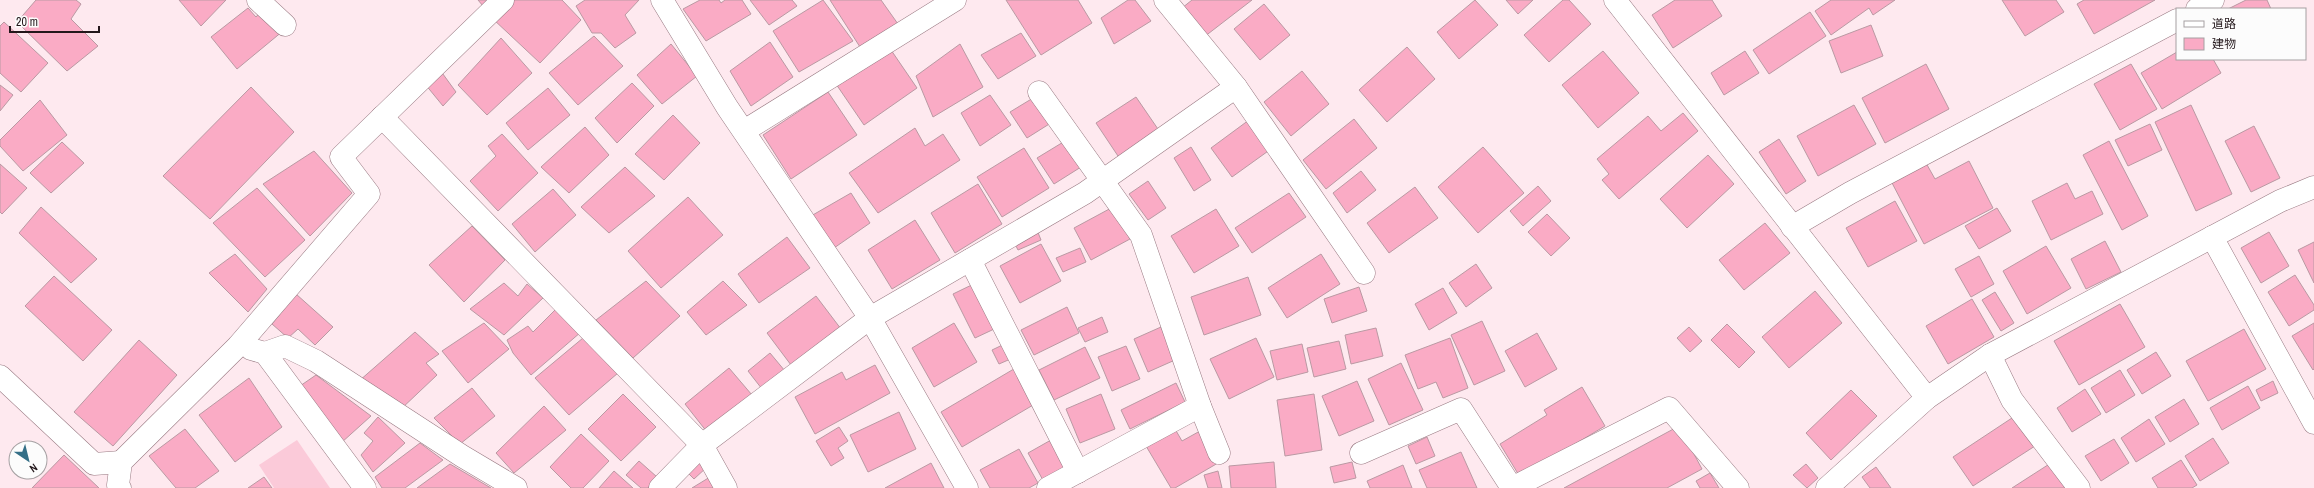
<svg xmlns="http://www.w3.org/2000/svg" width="2314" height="488" viewBox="0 0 2314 488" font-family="'Archivo Narrow','Noto Sans JP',sans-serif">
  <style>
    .green { fill: #fbcad9 }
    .building { fill: #faabc5; stroke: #ba99a3 }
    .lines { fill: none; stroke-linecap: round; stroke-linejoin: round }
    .minor-casing { stroke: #997a83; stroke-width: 23 }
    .minor { stroke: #fff; stroke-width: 22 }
  </style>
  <rect width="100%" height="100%" fill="#fee9ef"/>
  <polygon class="green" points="297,440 330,488 274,488 259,465"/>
  <g class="building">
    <polygon points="36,0 76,0 81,4 71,19 98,46 67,71 17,22"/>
    <polygon points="179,0 226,0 201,26"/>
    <polygon points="478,0 490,0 483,6"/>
    <polygon points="512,0 562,0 581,20 540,63 493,19"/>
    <polygon points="585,0 639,0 625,15 636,33 615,48 601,33 592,33 576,6"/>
    <polygon points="700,0 719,0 721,3 725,0 742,0 751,14 706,41 683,9"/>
    <polygon points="750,0 792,0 797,6 769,25"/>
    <polygon points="823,0 853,41 799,72 773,31"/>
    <polygon points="830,0 881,0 898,24 860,47"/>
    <polygon points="1006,0 1078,0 1092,23 1041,55"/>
    <polygon points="1128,0 1135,0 1151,21 1114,44 1101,18"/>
    <polygon points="1192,0 1252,0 1204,37 1182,8"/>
    <polygon points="1475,0 1498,25 1459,59 1437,32"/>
    <polygon points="1506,0 1533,0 1518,14"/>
    <polygon points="1563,0 1569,0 1591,24 1549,62 1524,35"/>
    <polygon points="1675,0 1712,0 1722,16 1673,48 1652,15"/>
    <polygon points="1831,0 1895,0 1873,15 1869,8 1831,35 1815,11"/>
    <polygon points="2002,0 2056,0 2064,12 2025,36"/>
    <polygon points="2084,0 2155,0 2094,34 2077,4"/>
    <polygon points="2246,0 2267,0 2271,9 2228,9"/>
    <polygon points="270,1 289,26 237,69 211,37 248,8 256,17"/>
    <polygon points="1264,4 1290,35 1260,60 1234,29"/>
    <polygon points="1810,12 1826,36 1769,74 1753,50"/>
    <polygon points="4,22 48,63 21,92 0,73 0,26"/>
    <polygon points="1871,25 1883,56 1841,73 1829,41"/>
    <polygon points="1021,33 1036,56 998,79 981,55"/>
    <polygon points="594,36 623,66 578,105 549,73"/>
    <polygon points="501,38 532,73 487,115 458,85"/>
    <polygon points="770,42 793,77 751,106 730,71"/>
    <polygon points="671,44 697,76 662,104 637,75"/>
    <polygon points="960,44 983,87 933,117 916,76"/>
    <polygon points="1407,47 1435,79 1387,122 1359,90"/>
    <polygon points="891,50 917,88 864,125 836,84"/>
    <polygon points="1603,51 1639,93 1598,128 1562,85"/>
    <polygon points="1745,51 1759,73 1724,95 1711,73"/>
    <polygon points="2177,52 2177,59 2213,59 2221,73 2162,109 2141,73"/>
    <polygon points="1926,64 1949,109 1885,143 1862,98"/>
    <polygon points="2131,64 2157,109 2120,130 2094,84"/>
    <polygon points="440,70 456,92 443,106 425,84"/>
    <polygon points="1302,71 1329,104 1291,136 1264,102"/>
    <polygon points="632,83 654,106 617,143 595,118"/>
    <polygon points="0,85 13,95 0,111"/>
    <polygon points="251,87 294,132 210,219 163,176"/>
    <polygon points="548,88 570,115 528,150 506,123"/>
    <polygon points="828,92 857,135 791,179 763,135"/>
    <polygon points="990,95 1011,125 980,146 961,113"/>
    <polygon points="1038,95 1054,121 1027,138 1010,112"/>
    <polygon points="1136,97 1160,132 1120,159 1096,123"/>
    <polygon points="40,100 67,135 23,171 0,146 0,140"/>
    <polygon points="1854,105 1876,144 1818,176 1797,136"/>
    <polygon points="2191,105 2232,194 2196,211 2155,122"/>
    <polygon points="1683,113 1698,131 1619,199 1602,180 1609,174 1597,159 1648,116 1661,131"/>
    <polygon points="673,115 700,143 664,180 635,154"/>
    <polygon points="1354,119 1377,148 1326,189 1303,160"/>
    <polygon points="1249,120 1271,149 1232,177 1211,148"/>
    <polygon points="2150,124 2162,150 2128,166 2115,140"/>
    <polygon points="2254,126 2280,178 2251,192 2225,141"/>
    <polygon points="585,127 609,155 569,193 541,167"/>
    <polygon points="915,128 925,146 943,134 960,160 878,213 849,173"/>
    <polygon points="502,134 538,173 498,211 470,181 496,156 488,146"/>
    <polygon points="1779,139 1806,181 1786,194 1759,152"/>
    <polygon points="1065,141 1081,167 1054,184 1037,158"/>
    <polygon points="2109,141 2148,216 2122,230 2083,155"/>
    <polygon points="62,142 84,163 51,193 30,173"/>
    <polygon points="1191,147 1211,180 1194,191 1174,158"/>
    <polygon points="1483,147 1524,193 1478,233 1438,187"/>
    <polygon points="1024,148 1049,188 1002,217 977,177"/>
    <polygon points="314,151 352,193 310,236 263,184"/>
    <polygon points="1708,155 1734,184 1687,228 1660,199"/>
    <polygon points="1969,161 1993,208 1924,244 1891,181 1926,163 1935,179"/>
    <polygon points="0,164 27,188 2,214 0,212"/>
    <polygon points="625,167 655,196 609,233 581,207"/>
    <polygon points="1361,171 1376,190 1347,213 1333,193"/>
    <polygon points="1148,181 1166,208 1148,220 1129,194"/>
    <polygon points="2067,183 2075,199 2092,191 2103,214 2051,240 2032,201"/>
    <polygon points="978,184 1002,224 955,253 931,213"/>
    <polygon points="1538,186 1551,201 1523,226 1510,211"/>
    <polygon points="1415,187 1438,218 1389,253 1367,223"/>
    <polygon points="257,188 305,240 265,277 213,223"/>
    <polygon points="553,189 576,215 535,252 512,224"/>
    <polygon points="851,193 870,223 834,248 811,216"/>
    <polygon points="1289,193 1306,217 1252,253 1235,228"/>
    <polygon points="688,197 723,235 661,288 628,251"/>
    <polygon points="1895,201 1917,241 1868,267 1846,228"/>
    <polygon points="41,207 97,259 71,283 19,233"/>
    <polygon points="1113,207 1130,239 1091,260 1074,228"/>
    <polygon points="1997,208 2011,231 1979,249 1965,226"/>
    <polygon points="1216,209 1239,246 1194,273 1171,236"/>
    <polygon points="1547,214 1570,238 1551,256 1528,232"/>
    <polygon points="915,220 940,260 892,289 868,250"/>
    <polygon points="1765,223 1790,253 1744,290 1719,260"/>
    <polygon points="1035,225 1041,240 1018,250 1011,236"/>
    <polygon points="472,226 505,260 464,302 429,265"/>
    <polygon points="2269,232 2289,266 2261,283 2241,248"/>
    <polygon points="787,237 810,268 759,303 738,274"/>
    <polygon points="2105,241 2121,272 2086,289 2071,259"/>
    <polygon points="2314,242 2314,283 2298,250"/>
    <polygon points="1041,244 1061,281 1020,303 1000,266"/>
    <polygon points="2046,246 2071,288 2027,314 2003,271"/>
    <polygon points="1080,248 1086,262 1063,272 1056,258"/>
    <polygon points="235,254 267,289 248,312 209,273"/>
    <polygon points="1321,254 1340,284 1287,318 1268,288"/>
    <polygon points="1979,256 1994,284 1971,297 1955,269"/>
    <polygon points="1476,264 1492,288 1466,307 1449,283"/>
    <polygon points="2295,275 2314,305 2314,310 2289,326 2268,292"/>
    <polygon points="54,276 112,330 83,361 25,306"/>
    <polygon points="1248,277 1261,315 1204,335 1191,297"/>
    <polygon points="986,278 1007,323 975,338 953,294"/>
    <polygon points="646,281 680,316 633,358 596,320"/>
    <polygon points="723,281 747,305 706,335 687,312"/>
    <polygon points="504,283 518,296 527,284 543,298 504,335 470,309"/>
    <polygon points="1359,287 1367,311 1332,323 1324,299"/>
    <polygon points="1443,288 1457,313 1429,330 1415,304"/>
    <polygon points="1815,291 1842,323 1789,368 1762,337"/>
    <polygon points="1995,292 2014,323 2001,331 1982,300"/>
    <polygon points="296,294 333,327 315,345 298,329 288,338 272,324"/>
    <polygon points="816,296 841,329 791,365 767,333"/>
    <polygon points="1972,299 1994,337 1948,364 1926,326"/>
    <polygon points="2120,304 2145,347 2079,385 2054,341"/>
    <polygon points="559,306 581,332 531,375 513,353 507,340 528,326 533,332"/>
    <polygon points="1067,307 1079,333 1034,355 1021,330"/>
    <polygon points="1102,317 1108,332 1085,342 1078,328"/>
    <polygon points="1482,321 1505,371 1474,385 1451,335"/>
    <polygon points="484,323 509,349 468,383 442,351"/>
    <polygon points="954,323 977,362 934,387 912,348"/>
    <polygon points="2314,323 2314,369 2313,370 2292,336"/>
    <polygon points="1727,324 1755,352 1739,368 1711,340"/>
    <polygon points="1161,327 1175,360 1148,372 1134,339"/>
    <polygon points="1689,327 1702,341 1690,352 1677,338"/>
    <polygon points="1376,328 1383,356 1351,364 1345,335"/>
    <polygon points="2244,329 2266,369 2208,401 2186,361"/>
    <polygon points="415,332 439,354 426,363 437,375 400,410 359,381"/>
    <polygon points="1537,333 1557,369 1525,387 1505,351"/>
    <polygon points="583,338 618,373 569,415 535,378"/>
    <polygon points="1256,338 1274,377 1229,399 1210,359"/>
    <polygon points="1450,338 1468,388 1443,398 1436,382 1418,389 1405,355"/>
    <polygon points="1015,339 1022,354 999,364 992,350"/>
    <polygon points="139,340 177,375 113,446 74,412"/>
    <polygon points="1339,341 1346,369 1314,377 1307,348"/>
    <polygon points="1302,344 1308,372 1277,380 1270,351"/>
    <polygon points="1126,346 1140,379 1112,391 1098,357"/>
    <polygon points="1085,347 1100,378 1054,400 1039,370"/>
    <polygon points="2156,352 2171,376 2142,394 2127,370"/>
    <polygon points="770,353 785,371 762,389 748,371"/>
    <polygon points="1024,363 1045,398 962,447 941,412"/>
    <polygon points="1401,363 1423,410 1389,425 1368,379"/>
    <polygon points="875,365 890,393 815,434 795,397 842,372 846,380"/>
    <polygon points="729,368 752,395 707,432 685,404"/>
    <polygon points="2120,370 2135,395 2106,413 2091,388"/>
    <polygon points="316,375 371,416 341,443 300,386"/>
    <polygon points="249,378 282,427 235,462 199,415"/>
    <polygon points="1357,381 1374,421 1339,436 1322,396"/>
    <polygon points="2273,381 2278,393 2261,401 2256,390"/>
    <polygon points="1176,383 1185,402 1130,429 1121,410"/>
    <polygon points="2248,386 2260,408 2222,430 2210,408"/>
    <polygon points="1582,387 1605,426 1520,477 1500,444 1547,415 1544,410"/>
    <polygon points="472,388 495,416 460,444 434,418"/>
    <polygon points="2085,389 2101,414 2072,432 2057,408"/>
    <polygon points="1851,390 1877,416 1831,460 1806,433"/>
    <polygon points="623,394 656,427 621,461 588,429"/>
    <polygon points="1101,394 1115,429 1080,443 1066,409"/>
    <polygon points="1314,394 1322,450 1285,456 1277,400"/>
    <polygon points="2184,399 2199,424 2170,442 2155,417"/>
    <polygon points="544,406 566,430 514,473 496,453"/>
    <polygon points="899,412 916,449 868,472 850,435"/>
    <polygon points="2015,416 2035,446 1973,486 1953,457"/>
    <polygon points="378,417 405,443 373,472 361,455 373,441 364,433"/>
    <polygon points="2149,419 2165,444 2136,462 2121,438"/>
    <polygon points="1679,426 1702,469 1667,488 1564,488"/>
    <polygon points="839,427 848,441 838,448 844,458 831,466 816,441"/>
    <polygon points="185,429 219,471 195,488 176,488 149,456"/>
    <polygon points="1175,429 1182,441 1200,431 1218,463 1175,488 1171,488 1146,446"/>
    <polygon points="581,434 609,461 583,488 571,488 550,467"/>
    <polygon points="1427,437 1435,456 1416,464 1408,446"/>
    <polygon points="2213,438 2229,463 2200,481 2185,456"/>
    <polygon points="2114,439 2129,463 2101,481 2085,456"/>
    <polygon points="1051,440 1067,468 1044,482 1028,453"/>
    <polygon points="420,443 443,460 405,488 382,488 375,477"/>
    <polygon points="1019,449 1038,483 1029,488 990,488 980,470"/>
    <polygon points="1461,452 1477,488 1427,488 1419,470"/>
    <polygon points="64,455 99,488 32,488"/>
    <polygon points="697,457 707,467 694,479 684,469"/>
    <polygon points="2181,460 2197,485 2192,488 2158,488 2152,478"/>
    <polygon points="639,461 657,477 648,488 641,488 626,475"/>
    <polygon points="2054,461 2071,488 2012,488"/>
    <polygon points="1274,462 1276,488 1231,488 1229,466"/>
    <polygon points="1352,462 1356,478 1334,483 1330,467"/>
    <polygon points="931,463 944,488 885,488"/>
    <polygon points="450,464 491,488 417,488"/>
    <polygon points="1806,464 1818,478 1807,488 1793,475"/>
    <polygon points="1403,465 1412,488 1370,488 1367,481"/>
    <polygon points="1876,467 1891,488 1870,488 1862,477"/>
    <polygon points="614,471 633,488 599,488"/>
    <polygon points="1218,471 1222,488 1208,488 1204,475"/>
    <polygon points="1710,473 1719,488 1700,488 1696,481"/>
    <polygon points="264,477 272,488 248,488"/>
    <polygon points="710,477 717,488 692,488"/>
  </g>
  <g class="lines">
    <defs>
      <g id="minor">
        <polyline points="258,0 285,25"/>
        <polyline points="662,0 727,107 870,318 967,488"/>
        <polyline points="1165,0 1236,87"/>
        <polyline points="1615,0 1927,398"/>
        <polyline points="2197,9 2213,0"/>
        <polyline points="1039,92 1141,235 1200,406 1219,453"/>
        <polyline points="382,117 702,445 726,488"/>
        <polyline points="744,131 955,0"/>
        <polyline points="1792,227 1850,193 2177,20"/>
        <polyline points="2212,237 2314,423"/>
        <polyline points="970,260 1078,472"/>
        <polyline points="251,349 265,353 365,488"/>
        <polyline points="265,353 285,346 316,361 462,456 516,488"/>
        <polyline points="1990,355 2012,400 2079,488"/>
        <polyline points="0,376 94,464 121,462"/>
        <polyline points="1361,453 1461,409 1512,488"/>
        <polyline points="120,488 118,485 121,462 238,346 369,194 341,157 503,0"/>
        <polyline points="660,488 702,445 870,318 1085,193 1236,87 1364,273"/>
        <polyline points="1048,488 1200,406"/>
        <polyline points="1512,488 1669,408 1738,488"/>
        <polyline points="1827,488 1927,398 1990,355 2280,201 2314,187"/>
      </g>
    </defs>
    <use href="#minor" class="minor-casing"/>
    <use href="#minor" class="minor"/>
  </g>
  <rect x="2176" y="8" width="130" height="52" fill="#fcfcfc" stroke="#a5a0a2"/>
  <rect x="2184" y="21" width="20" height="6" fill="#ffffff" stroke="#a5a0a2"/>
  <text x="2212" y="28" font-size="12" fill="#23171b">道路</text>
  <rect x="2184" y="38" width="20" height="12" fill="#faabc5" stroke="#a5a0a2"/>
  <text x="2212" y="48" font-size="12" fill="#23171b">建物</text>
  <g transform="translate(28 460) rotate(145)"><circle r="19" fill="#fcfcfc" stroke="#a5a0a2"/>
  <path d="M0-3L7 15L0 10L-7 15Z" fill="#346f87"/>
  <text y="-6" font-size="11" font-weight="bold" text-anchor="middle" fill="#23171b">N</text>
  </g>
  <path d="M10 26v6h89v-6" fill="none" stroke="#23171b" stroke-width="2"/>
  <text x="16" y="26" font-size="12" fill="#23171b" stroke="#fcfcfc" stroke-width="3" paint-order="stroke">20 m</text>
</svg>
